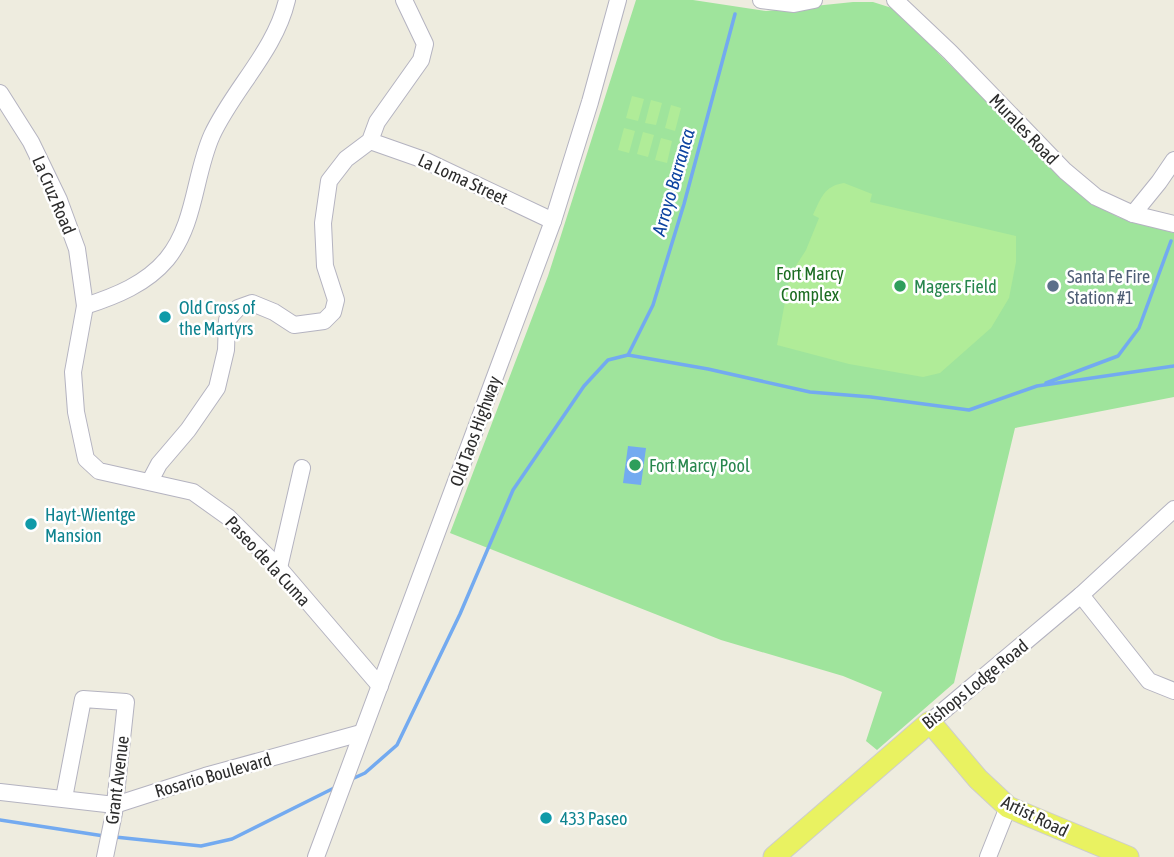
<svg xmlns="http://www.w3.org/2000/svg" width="1174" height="857" viewBox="0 0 1174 857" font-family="'Asap Condensed',sans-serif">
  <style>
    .green { fill: #9fe49c }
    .pitch { fill: #b0ec98 }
    .water { fill: #73aaf0 }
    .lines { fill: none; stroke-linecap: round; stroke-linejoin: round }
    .stream { stroke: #73aaf0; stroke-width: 3.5 }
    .minor-casing { stroke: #b4b3c0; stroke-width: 18 }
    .major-casing { stroke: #cdcdcd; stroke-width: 23 }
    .minor { stroke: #fff; stroke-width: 16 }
    .major { stroke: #e9f261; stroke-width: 21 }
    .leisure-dot { fill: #2e9e5b; stroke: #fff; stroke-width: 2.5 }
    .service-dot { fill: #5c6f8a; stroke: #fff; stroke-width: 2.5 }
    .culture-dot { fill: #0f9aa8; stroke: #fff; stroke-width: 2.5 }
    .labels { text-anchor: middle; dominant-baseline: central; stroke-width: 5; stroke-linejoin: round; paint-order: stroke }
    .street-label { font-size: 18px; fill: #2d2d2d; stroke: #fff }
    .park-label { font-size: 18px; fill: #1b6c21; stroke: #fff }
    .service-label { font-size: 18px; fill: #4e5e75; stroke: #fff; text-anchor: start }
    .leisure-label { font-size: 18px; fill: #27864d; stroke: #fff; text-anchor: start }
    .culture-label { font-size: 18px; fill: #0d838f; stroke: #fff; text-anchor: start }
    .water-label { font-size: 19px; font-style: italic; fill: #0d43a0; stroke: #fff }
  </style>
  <rect width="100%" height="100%" fill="#eeecdf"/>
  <polygon class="green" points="636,0 693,0 766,11 853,2 873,2 895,9 921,29 938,53 1089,201 1118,217 1174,233 1174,397 1015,428 954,683 877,750 866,741 882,692 843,676 721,640 450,533 548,276"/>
  <g class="pitch">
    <polygon points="632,96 644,99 638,121 626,118"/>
    <polygon points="651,100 662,103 656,125 645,123"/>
    <polygon points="671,105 681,108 675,131 665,128"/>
    <polygon points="624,128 635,131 629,153 618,150"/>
    <polygon points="643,132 654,135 648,157 637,154"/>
    <polygon points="661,138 672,141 667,163 655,160"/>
    <path d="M 844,183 L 872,194 L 870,202 L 1016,236 L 1016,262 L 1009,298 L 991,328 L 940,373 L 923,377 L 849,364 L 777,345 L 790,275 L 806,250 L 819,218 L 813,215 C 821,198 824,186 844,183 Z"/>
  </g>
  <polygon class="water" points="628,446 646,448 641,485 623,483"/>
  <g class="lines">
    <g class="stream">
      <polyline points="628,355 653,305 684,204 735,14"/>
      <polyline points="1046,383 1118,356 1139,328 1171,241"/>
      <polyline points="352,779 365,773 397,745 460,614 513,490 584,386 608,360 628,355 708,369 810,392 871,397 969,410 1037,386 1174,366"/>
      <polyline points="0,820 104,836"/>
      <polyline points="115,837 201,846 232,839 336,787"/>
    </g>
    <defs>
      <g id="minor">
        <path d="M 287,0 C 275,51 234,88 212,135 C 194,175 196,223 167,259 C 146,284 116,296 85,306 L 73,372 L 76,412 L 86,459 L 99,471 L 193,492 L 228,517 L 279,568 L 380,686"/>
        <polyline points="761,0 794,4 814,0"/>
        <polyline points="895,0 950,52 1065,171 1096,197 1133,214 1174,224"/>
        <polyline points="0,93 31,142 59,200 77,249 85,306"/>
        <polyline points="370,141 424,160 553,221"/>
        <polyline points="1133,214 1159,182 1174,160"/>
        <polyline points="150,481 159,464 188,430 217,388 226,350 227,320 238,308 252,303 274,312 294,325 324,321 333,312 336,300 325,266 323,223 329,181 346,159 370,141 377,122 421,60 425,44 404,0"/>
        <polyline points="279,568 302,468"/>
        <polyline points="1081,595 1149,681 1174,691"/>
        <polyline points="930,722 1081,595 1174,509"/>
        <polyline points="0,792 115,805 205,776 361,733"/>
        <polyline points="64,798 83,699 126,702 114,813 105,857"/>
        <polyline points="316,857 553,221 590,102 618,0"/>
        <polyline points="988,857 1008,807"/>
      </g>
      <polyline id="major" points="774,857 930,722 978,779 1008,807 1128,857"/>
    </defs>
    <use href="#minor" class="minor-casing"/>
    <use href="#major" class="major-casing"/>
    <use href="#minor" class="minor"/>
    <use href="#major" class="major"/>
  </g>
  <g class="leisure-dot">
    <circle cx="900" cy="286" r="7"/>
    <circle cx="635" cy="465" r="7"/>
  </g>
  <circle class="service-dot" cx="1053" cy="286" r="7"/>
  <g class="culture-dot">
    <circle cx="165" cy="317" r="7"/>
    <circle cx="31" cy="524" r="7"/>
    <circle cx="546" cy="818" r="7"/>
  </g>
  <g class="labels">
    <g class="street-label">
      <text transform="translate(1024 129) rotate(46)">Murales Road</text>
      <text transform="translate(463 179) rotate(25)">La Loma Street</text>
      <text transform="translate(54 195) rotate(67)">La Cruz Road</text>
      <text transform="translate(475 431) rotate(-70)">Old Taos Highway</text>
      <text transform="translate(268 561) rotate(47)">Paseo de la Cuma</text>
      <text transform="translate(975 684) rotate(-39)">Bishops Lodge Road</text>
      <text transform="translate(213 775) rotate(-16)">Rosario Boulevard</text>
      <text transform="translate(117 780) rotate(-83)">Grant Avenue</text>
      <text transform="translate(1035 816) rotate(26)">Artist Road</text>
    </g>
    <g class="park-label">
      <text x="810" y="273">Fort Marcy<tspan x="810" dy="21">Complex</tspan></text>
    </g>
    <g class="service-label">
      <text x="1067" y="276">Santa Fe Fire<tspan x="1067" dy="21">Station #1</tspan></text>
    </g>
    <g class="leisure-label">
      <text x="914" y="286">Magers Field</text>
      <text x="649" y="465">Fort Marcy Pool</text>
    </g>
    <g class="culture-label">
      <text x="179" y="307">Old Cross of<tspan x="179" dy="21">the Martyrs</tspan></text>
      <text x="45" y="514">Hayt-Wientge<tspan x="45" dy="21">Mansion</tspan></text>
      <text x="560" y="818">433 Paseo</text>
    </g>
    <g class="water-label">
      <text transform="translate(673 182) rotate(-74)">Arroyo Barranca</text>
    </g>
  </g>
</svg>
